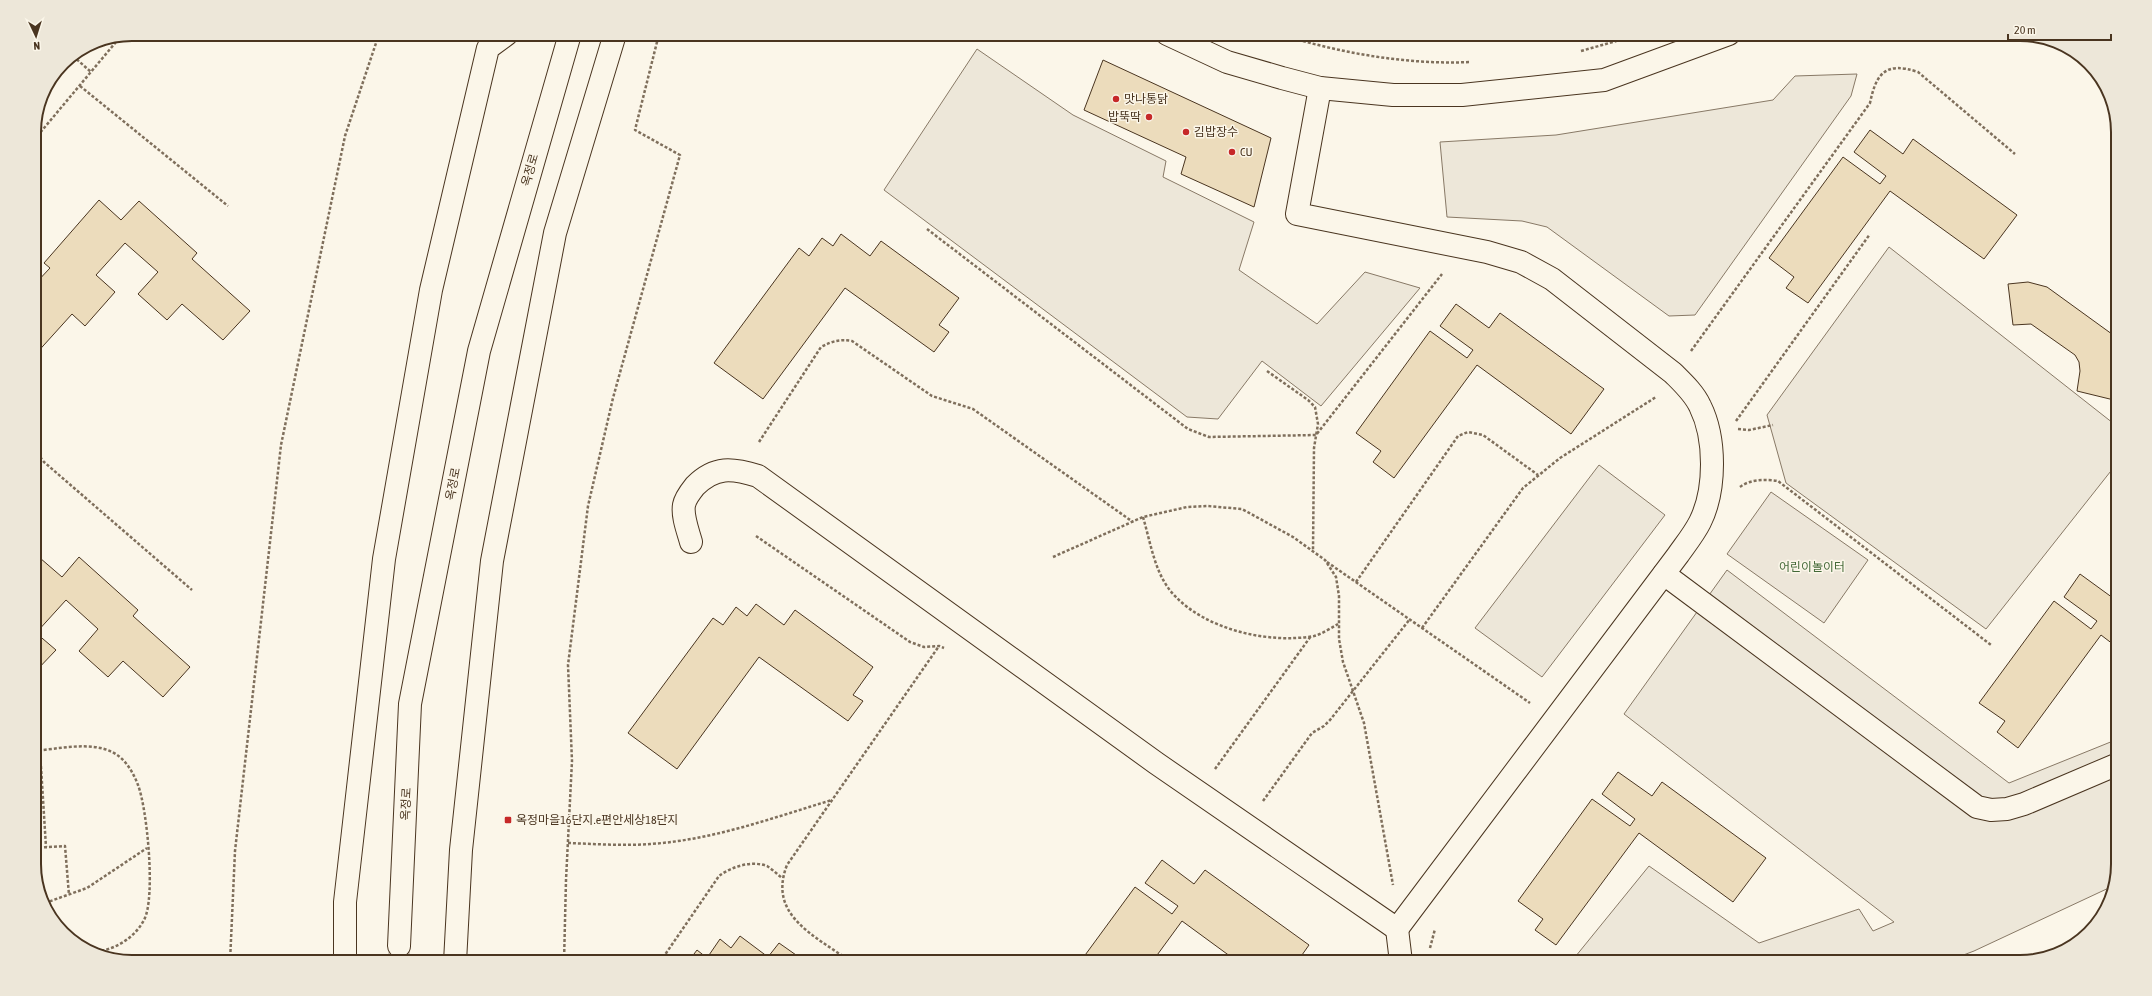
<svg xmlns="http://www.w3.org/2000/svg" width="2152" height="996" viewBox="0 0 2152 996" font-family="'Asap Condensed','Noto Sans KR',sans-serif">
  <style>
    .green { fill: #ede6d9; stroke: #887966 }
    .parking { fill: #ede7d9; stroke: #887966 }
    .building { fill: #ecdcbc; stroke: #4a3520 }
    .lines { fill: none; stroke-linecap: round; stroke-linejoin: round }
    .major-tunnel { stroke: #d8cfc1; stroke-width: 22; stroke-dasharray: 22 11; stroke-linecap: butt }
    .minor-casing { stroke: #4a3520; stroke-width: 24 }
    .major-casing { stroke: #4a3520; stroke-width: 24 }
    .path { stroke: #7f6f5c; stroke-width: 2.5; stroke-dasharray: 3 2; stroke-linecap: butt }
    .minor { stroke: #fbf6e9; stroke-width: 22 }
    .major { stroke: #fbf6e9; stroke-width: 22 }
    .poi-dot { fill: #c62828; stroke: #fbf6e9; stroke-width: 1.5 }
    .labels { text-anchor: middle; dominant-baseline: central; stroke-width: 3; stroke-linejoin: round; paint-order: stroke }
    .poi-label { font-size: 12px; fill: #4a3520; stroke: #fbf6e9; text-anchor: start }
    .street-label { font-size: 12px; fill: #4a3520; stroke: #fbf6e9 }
    .park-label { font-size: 12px; fill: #436837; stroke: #fbf6e9 }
    .rim { fill: none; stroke: #4a3520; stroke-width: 2 }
  </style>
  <rect width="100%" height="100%" fill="#fbf6e9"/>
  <polygon class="green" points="1771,492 1868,560 1824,623 1727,554"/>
  <g class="parking">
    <polygon points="977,49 1073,115 1166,161 1163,177 1254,222 1239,270 1317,324 1365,272 1420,288 1321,406 1262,361 1218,419 1187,417 884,190"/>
    <polygon points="1857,74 1851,96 1695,315 1669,316 1547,227 1522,221 1447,217 1440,142 1556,135 1773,100 1795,76"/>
    <polygon points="1889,247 2118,427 2118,462 1986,629 1786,483 1767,415"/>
    <polygon points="1599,465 1665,515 1542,677 1475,628"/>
    <polygon points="1727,570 2009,783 2118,739 2118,864 2113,886 1974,951 1945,962 1571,962 1649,866 1759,943 1859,909 1873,931 1894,922 1624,714"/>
  </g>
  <g class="building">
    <polygon points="1103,60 1271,138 1254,207 1181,174 1186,157 1084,110"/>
    <polygon points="1870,130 1903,154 1913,139 2017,215 1984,259 1890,191 1808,303 1786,288 1794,277 1769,258 1843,157 1880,184 1886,176 1854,152"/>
    <polygon points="99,200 121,220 139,201 197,253 192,259 250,311 223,340 182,304 167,320 138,294 158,272 125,243 96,275 115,292 85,326 72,314 34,356 34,285 50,268 44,263"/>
    <polygon points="841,234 870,256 881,241 959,298 939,325 949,332 934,352 845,288 763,399 714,363 799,248 809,256 822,238 833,246"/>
    <polygon points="2028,282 2047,287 2116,337 2118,339 2118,401 2077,391 2080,371 2079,362 2075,355 2031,324 2013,325 2008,284"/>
    <polygon points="1456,304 1489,328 1500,313 1604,389 1571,434 1477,365 1394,478 1373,462 1381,451 1356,433 1430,331 1467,358 1473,350 1440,326"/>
    <polygon points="79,557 138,610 133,616 190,667 163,697 123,661 108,677 79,651 98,629 66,600 36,633 56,650 34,673 34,564 40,558 62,577"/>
    <polygon points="2080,574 2113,598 2118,592 2118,648 2101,635 2018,748 1997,732 2005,721 1979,703 2054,601 2091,629 2097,621 2064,597"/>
    <polygon points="756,604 784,625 795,610 873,667 853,695 863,701 848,721 759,657 677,769 628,733 713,618 723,625 736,607 747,616"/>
    <polygon points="1618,772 1652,796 1662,782 1766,858 1733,902 1639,833 1556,945 1535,930 1543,919 1518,901 1592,799 1630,826 1635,819 1602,794"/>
    <polygon points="1162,860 1194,884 1205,870 1309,945 1297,962 1238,962 1182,921 1152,962 1080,962 1135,887 1172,914 1178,906 1145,883"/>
    <polygon points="740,936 768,957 779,943 806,962 688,962 697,950 707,958 720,939 731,948"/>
  </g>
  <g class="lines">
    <polyline class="major-tunnel" points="399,946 399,962"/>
    <defs>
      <g id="minor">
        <polyline points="1167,34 1227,62 1282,78 1320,88 1393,95 1462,95 1604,80 1729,34"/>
        <path d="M 691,542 C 688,531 682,516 684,505 C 685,499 691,491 695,486 C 715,466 732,468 758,476 L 1156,763 L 1397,929 L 1678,555 C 1685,545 1694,534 1700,522 C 1716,490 1716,438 1700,406 C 1694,393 1683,383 1673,373 L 1552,279 L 1521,262 L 1487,252 L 1297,214 L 1320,88"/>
        <polyline points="1664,574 1977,807 1991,810 2007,809 2024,804 2118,764"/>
        <polyline points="1397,929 1401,962"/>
      </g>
      <g id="major">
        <polyline points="399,946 410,704 479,351 570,34"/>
        <polyline points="345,962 345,902 384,559 431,290 488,48 507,34"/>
        <polyline points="455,962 461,850 492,561 555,233 615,34"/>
      </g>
    </defs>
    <use href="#minor" class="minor-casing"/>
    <use href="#major" class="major-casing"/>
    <g class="path">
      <path d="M 1279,34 C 1340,53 1406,65 1471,62"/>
      <polyline points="1581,51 1634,36"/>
      <polyline points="73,56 91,72"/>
      <polyline points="80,86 228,206"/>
      <polyline points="34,140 121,36"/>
      <polyline points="927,229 1188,429 1209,437 1316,435 1442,274"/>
      <path d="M 1691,351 L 1870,103 C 1876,74 1885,61 1918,72 L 2015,154"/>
      <polyline points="1267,371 1308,400 1315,407 1318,424 1314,448 1313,551"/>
      <polyline points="1736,421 1870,234"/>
      <polyline points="1738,429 1749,430 1773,425"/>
      <path d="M 759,442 L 821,347 C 832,341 840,339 852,341 L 932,396 L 973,409 L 1133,522"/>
      <polyline points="34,449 44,462 192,590"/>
      <path d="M 1740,487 C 1750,479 1766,479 1778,481 L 1991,645"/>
      <path d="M 1143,517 C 1151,544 1155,576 1175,596 C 1207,630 1269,644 1314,636 C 1322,634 1331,628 1338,624"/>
      <polyline points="756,536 910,642 924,647 939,646 944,648"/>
      <polyline points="1053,557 1143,517 1187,507 1207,506 1242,509 1293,537 1325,560 1336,577 1339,596 1339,639 1343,662 1364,723 1393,885"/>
      <polyline points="1327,562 1530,703"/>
      <polyline points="1356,582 1458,436 1468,432 1483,435 1538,475"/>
      <polyline points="1422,628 1523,488 1560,458 1656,397"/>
      <path d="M 34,751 C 58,749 90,741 112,752 C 125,758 133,772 138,785 C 147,808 156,898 144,920 C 134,939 113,951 92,952"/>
      <polyline points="40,751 46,847"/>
      <polyline points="1215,769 1311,636"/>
      <polyline points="1263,801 1312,733 1324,726 1330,720 1410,619"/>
      <path d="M 568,843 C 595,844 623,846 650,844 C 713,840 772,818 832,800"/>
      <polyline points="34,848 65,846 69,895"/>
      <polyline points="45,903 87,888 147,848"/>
      <polyline points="1430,948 1435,929"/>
      <polyline points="230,962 235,851 281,445 345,136 379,34"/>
      <polyline points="564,962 566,880 572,761 568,665 588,506 613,398 680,155 635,130 659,34"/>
      <path d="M 660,962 L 719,876 C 731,867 751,860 767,866 C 772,869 777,874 782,878"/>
      <path d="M 851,962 C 816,936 767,916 787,865 L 939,646"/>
    </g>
    <use href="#minor" class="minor"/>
    <use href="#major" class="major"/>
  </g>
  <g class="poi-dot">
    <circle cx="1116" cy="99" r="4"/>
    <circle cx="1149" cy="117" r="4"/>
    <circle cx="1186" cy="132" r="4"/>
    <circle cx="1232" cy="152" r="4"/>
    <rect x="504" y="816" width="8" height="8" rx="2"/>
  </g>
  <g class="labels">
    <g class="poi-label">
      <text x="1124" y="99">맛나통닭</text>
      <text x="1141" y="117" text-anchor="end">밥뚝딱</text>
      <text x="1194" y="132">김밥장수</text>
      <text x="1240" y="152">CU</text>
      <text x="516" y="820">옥정마을16단지.e편안세상18단지</text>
    </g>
    <g class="street-label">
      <text transform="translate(530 170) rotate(-74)">옥정로</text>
      <text transform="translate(453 484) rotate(-79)">옥정로</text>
      <text transform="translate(406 804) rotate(-87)">옥정로</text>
    </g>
    <g class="park-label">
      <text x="1812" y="567">어린이놀이터</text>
    </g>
  </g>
  <path d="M0 0H2152V996H0ZM132 41H2020A91 91 0 0 1 2111 132V864A91 91 0 0 1 2020 955H132A91 91 0 0 1 41 864V132A91 91 0 0 1 132 41Z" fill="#ede7d9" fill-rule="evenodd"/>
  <path class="rim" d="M132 41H2020A91 91 0 0 1 2111 132V864A91 91 0 0 1 2020 955H132A91 91 0 0 1 41 864V132A91 91 0 0 1 132 41Z"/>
  <g transform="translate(36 36) rotate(176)" stroke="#fbf6e9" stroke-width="3" paint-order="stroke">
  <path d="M0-3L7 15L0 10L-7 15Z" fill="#4a3520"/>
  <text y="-6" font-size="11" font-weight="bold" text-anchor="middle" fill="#4a3520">N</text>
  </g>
  <path d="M2008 34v6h103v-6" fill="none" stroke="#4a3520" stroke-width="2"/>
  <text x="2014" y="34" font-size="12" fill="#4a3520" stroke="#fbf6e9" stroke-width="3" paint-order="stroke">20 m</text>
</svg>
